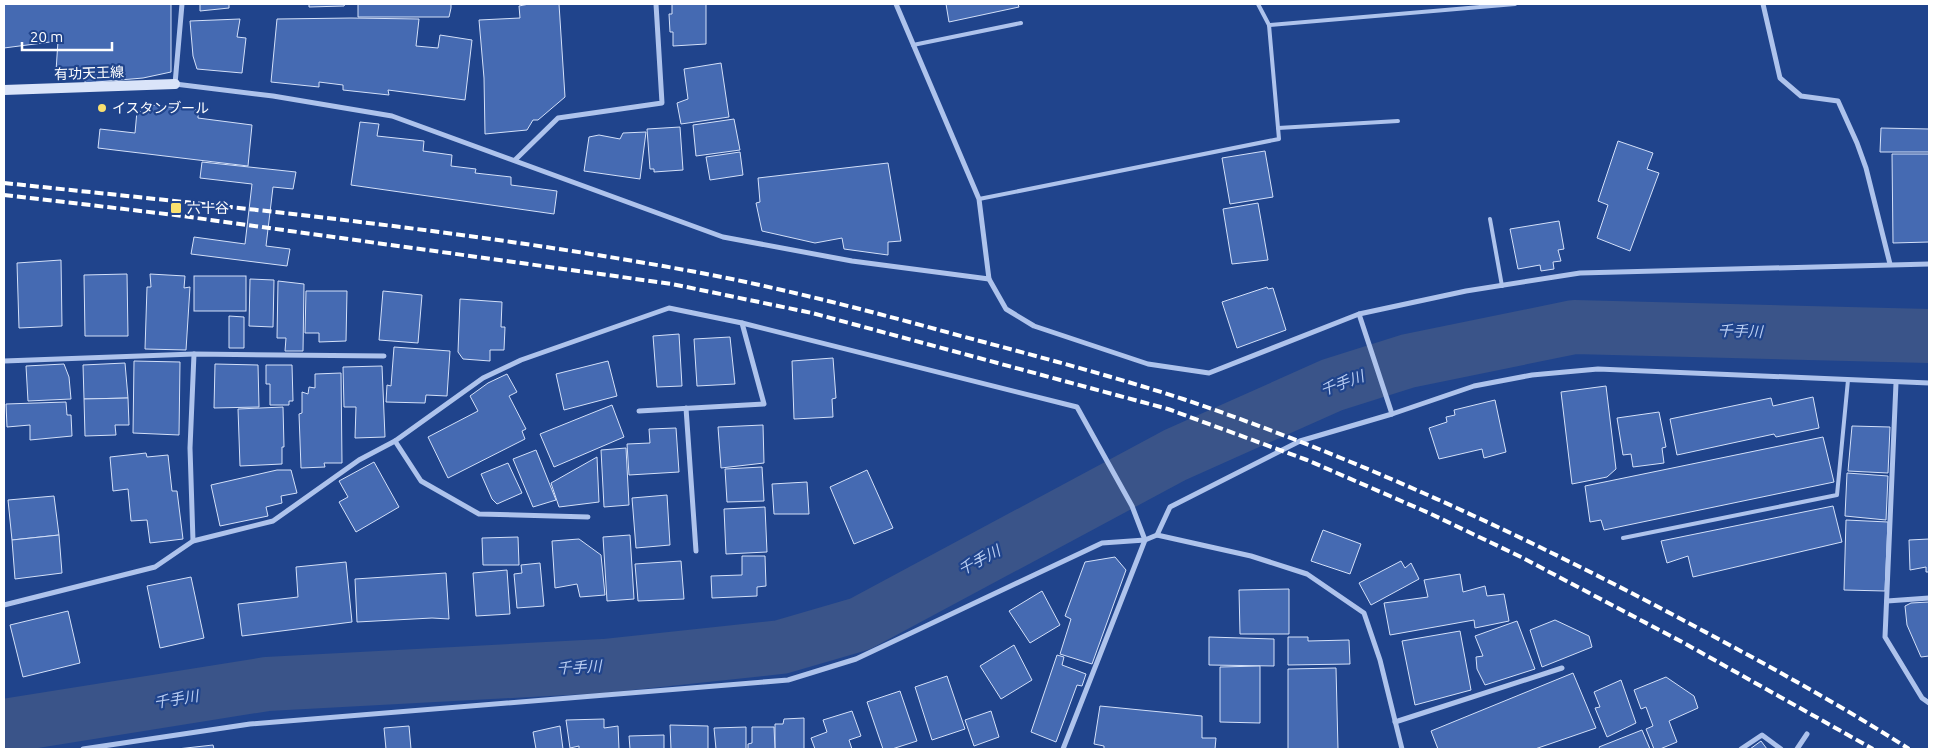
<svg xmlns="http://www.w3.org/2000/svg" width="1933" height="753" viewBox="0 0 1933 753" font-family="Ubuntu,'Noto Sans JP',sans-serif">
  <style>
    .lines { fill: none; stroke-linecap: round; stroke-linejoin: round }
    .river { stroke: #3a5489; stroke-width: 54 }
    .building { fill: #456ab2; stroke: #d3e0f9 }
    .service { stroke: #aec3ec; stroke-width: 4 }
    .minor { stroke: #aec3ec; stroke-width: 5 }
    .secondary { stroke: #dae4f9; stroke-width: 10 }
    .rail { stroke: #fff; stroke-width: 4; stroke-dasharray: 9 4; stroke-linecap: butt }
    .poi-dot { fill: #f9e06f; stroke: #20448c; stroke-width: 2 }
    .labels { text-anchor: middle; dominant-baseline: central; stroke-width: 4.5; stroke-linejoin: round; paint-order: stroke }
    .street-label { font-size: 14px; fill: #fff; stroke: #20448c }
    .poi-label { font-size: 14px; fill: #fff; stroke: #20448c; text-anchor: start }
    .water-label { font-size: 15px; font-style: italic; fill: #bacef3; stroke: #20448c }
  </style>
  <rect width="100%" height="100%" fill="#20448c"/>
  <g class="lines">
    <polyline class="river" points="4,726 267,684 604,666 781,647 860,624 1175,455 1332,385 1408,361 1574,327 1929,336"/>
  </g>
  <g class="building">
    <polygon points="4,4 171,4 171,72 143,78 85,83 84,69 56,71 58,41 4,48"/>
    <polygon points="200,4 229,4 229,8 200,11"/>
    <polygon points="309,4 345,4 344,6 309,7"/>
    <polygon points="358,4 451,4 451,8 449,17 358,17"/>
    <polygon points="529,4 559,4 565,97 538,120 533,120 527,130 485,134 484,78 479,20 520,18 519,6"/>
    <polygon points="672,4 706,4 706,44 673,46 673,32 670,32 669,14 672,14"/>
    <polygon points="946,4 1018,4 1019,7 949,22"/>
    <polygon points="351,18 419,19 416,46 438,48 440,35 472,40 465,100 388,90 389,95 343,90 343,85 319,82 319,87 271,82 277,19"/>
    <polygon points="240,19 237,37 246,38 242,73 197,69 193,56 190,21"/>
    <polygon points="721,63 729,117 681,124 677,103 688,99 684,69"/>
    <polygon points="151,105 198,110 198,118 252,125 248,166 98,148 100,129 135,133 137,111 150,113"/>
    <polygon points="734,119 740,150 696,156 693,125"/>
    <polygon points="360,122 379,124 377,136 424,141 423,151 452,155 451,166 476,169 475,173 511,177 511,185 557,191 554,214 351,185"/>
    <polygon points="680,127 683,170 654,172 654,169 650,169 647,129"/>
    <polygon points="1881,128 1929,129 1929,152 1880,152"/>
    <polygon points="646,132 640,179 584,171 589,137 599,135 620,139 623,133"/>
    <polygon points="1618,141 1653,153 1647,169 1659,173 1630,251 1597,238 1608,205 1598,201"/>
    <polygon points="1265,151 1273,197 1230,204 1222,158"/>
    <polygon points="740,152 743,175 710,180 706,157"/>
    <polygon points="1892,154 1929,154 1929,242 1893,243"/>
    <polygon points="202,162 296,172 293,189 273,187 266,246 290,249 287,266 191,254 194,237 245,244 252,184 200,178"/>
    <polygon points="888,163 901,241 888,242 888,255 844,249 842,238 815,243 762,231 756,203 760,202 758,178"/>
    <polygon points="1258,203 1268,260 1232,264 1223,209"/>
    <polygon points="1559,221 1564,249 1558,250 1561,261 1553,262 1554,269 1541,271 1540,265 1518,269 1510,229"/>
    <polygon points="61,260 62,326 19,328 17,263"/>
    <polygon points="127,274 128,336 85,336 84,275"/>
    <polygon points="150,274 185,276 184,288 190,287 186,350 145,349 147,287 151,287"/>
    <rect x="194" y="276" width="52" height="35"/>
    <polygon points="250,279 274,280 273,327 249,326"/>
    <polygon points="278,281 304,284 303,351 285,351 286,338 277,338"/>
    <polygon points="1267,287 1268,289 1273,288 1286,330 1237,348 1222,302"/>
    <polygon points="306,291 347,291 346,341 319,342 319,333 305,333"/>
    <polygon points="383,291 422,295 418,343 379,340"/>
    <polygon points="460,299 502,302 501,327 505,327 504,350 490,350 490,361 463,359 458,352"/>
    <polygon points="229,316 244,317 244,348 229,348"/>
    <polygon points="679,334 682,386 657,387 653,336"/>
    <polygon points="730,337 735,384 697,386 694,339"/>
    <polygon points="394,347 450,351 447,396 426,395 425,403 386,402 387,385 391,386"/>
    <polygon points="833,358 836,398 832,399 833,417 794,419 792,361"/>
    <polygon points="134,361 180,362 179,435 133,433"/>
    <polygon points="608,361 617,396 564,410 556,374"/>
    <polygon points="125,363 128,398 84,399 83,365"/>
    <polygon points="64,364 69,377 71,399 28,401 26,366"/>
    <polygon points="215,364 258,365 259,407 214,408"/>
    <polygon points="266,365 292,365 293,401 289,401 289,405 270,405 270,384 266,384"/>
    <polygon points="382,366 385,437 355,438 356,407 344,407 343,367"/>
    <polygon points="341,373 342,463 324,463 325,467 301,468 299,414 302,413 302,392 308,394 309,387 315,388 315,374"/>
    <polygon points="507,374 517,392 509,396 526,429 522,431 525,439 448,478 428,437 478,411 470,396 488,383"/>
    <polygon points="1606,386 1616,469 1607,477 1572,484 1561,392"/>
    <polygon points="1813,397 1819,428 1776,437 1774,434 1677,455 1670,419 1771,398 1773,406"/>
    <polygon points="128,398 129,425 115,425 116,435 85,436 84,399"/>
    <polygon points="1495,400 1506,452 1484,458 1482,449 1439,459 1429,428 1447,422 1446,417 1455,415 1454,410"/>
    <polygon points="66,402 67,415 71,415 72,436 30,440 30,425 7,427 6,404"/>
    <polygon points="612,405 624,437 554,467 540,434"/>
    <polygon points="283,407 284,447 282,447 282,464 240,466 238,409"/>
    <polygon points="1659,412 1666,447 1662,448 1664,463 1633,467 1631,454 1623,455 1617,418"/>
    <polygon points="763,425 764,463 721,468 718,427"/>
    <polygon points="1852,426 1890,427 1888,473 1848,471"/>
    <polygon points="676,428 679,472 629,475 627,444 650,443 649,429"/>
    <polygon points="1823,437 1834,482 1604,530 1601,520 1590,522 1585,486"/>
    <polygon points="626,448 629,505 604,507 601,450"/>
    <polygon points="536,450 556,500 533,507 513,459"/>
    <polygon points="146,453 147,457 168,455 172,491 177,491 183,539 150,543 147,520 131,521 128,489 113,491 110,457"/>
    <polygon points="597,457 599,502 559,507 551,483"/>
    <polygon points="374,462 399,507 356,532 339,502 348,497 339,481"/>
    <polygon points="508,463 522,493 497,504 492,499 481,474"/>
    <polygon points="762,467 764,501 727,502 725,469"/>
    <polygon points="277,470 291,470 297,493 281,496 282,503 266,507 268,516 220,526 211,485"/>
    <polygon points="867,470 893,528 854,544 830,487"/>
    <polygon points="1847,473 1888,476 1886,520 1845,516"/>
    <polygon points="807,482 809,514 774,514 772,484"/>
    <polygon points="667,495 670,545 636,548 632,498"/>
    <polygon points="54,496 59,535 12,540 8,500"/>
    <polygon points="1833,506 1842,542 1693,577 1688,556 1667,563 1661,541"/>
    <polygon points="765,507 767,552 726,554 724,509"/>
    <polygon points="1846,520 1888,522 1885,591 1844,590"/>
    <polygon points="1323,530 1361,544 1350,574 1311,561"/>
    <polygon points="59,535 62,573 15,579 12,540"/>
    <polygon points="630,535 634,599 607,601 603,537"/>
    <polygon points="518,537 519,565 483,565 482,538"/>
    <polygon points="579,539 601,555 605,595 580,597 577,584 555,588 552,541"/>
    <polygon points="1929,539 1929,572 1926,572 1926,567 1910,570 1909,540"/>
    <polygon points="742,556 765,556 766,586 757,587 757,596 712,598 711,576 742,575"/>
    <polygon points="1115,557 1126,570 1092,664 1060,654 1071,619 1065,616 1085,562"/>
    <polygon points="681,561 684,599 638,601 635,564"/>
    <polygon points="1401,561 1405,568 1411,563 1419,579 1371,605 1359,583"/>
    <polygon points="346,562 352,622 242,636 238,604 298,597 296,567"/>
    <polygon points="540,563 544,606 517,608 514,574 522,573 521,565"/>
    <polygon points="507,570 510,614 476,616 473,573"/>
    <polygon points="446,573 449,619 432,618 357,622 355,579"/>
    <polygon points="1460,574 1463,592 1485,586 1487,596 1504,594 1509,621 1475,628 1474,620 1390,635 1384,603 1428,597 1424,580"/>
    <polygon points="191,577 204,638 160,648 147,586"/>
    <polygon points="1289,589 1289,634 1240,634 1239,590"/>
    <polygon points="1042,591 1060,625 1030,643 1009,611"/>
    <polygon points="1929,602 1929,656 1921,657 1907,625 1905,606 1911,603"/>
    <polygon points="68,611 80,663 23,677 10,625"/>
    <polygon points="1555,620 1589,636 1592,647 1542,667 1530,630"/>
    <polygon points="1517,621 1535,669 1485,685 1477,669 1476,657 1483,656 1475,636"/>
    <polygon points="1460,631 1471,690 1415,705 1402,641"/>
    <polygon points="1209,637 1274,639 1274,666 1209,665"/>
    <polygon points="1288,637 1308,637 1308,641 1349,640 1350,664 1288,665"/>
    <polygon points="1014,645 1032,680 1001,699 980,666"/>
    <polygon points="1057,655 1064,657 1062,665 1086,674 1082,686 1077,685 1056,742 1031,732"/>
    <polygon points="1260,666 1260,723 1220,722 1220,667"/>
    <polygon points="1336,668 1338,749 1288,749 1288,669"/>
    <polygon points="1573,673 1596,728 1535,749 1438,749 1431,731"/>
    <polygon points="947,676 965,729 932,740 915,687"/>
    <polygon points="1666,677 1694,696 1698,708 1669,721 1677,742 1660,749 1654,749 1646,729 1653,726 1646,707 1641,709 1634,690"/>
    <polygon points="1621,680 1636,723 1607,737 1595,708 1600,707 1594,692"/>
    <polygon points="900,691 917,741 892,749 883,749 867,702"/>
    <polygon points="1100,706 1202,716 1202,738 1216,738 1215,749 1104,749 1104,746 1094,744"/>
    <polygon points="852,711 861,736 849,740 852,749 815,749 811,738 827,732 823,720"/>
    <polygon points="991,711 999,737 974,746 965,720"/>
    <polygon points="804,718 804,749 775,749 775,724 783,724 784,719"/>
    <polygon points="604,719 604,728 618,726 619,749 579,749 579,746 570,748 566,720"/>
    <polygon points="670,725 708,726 708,749 671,749"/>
    <polygon points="409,726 411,749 386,749 384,728"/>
    <polygon points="560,726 563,749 536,749 533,732"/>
    <polygon points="746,727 746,749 716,749 714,728"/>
    <polygon points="752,727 774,727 775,749 748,749 748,744 752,743"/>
    <polygon points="1642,730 1650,749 1600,749 1599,747"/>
    <polygon points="664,735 664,749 630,749 629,736"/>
    <polygon points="1761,741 1767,749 1750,749"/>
    <polygon points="213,745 214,749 177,749"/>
  </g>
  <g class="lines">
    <g class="service">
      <polyline points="1269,25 1515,4"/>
      <polyline points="913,45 1021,23"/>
      <polyline points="1278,128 1398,121"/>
      <polyline points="979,199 1279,139 1269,25 1258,4"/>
      <polyline points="1490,219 1502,286"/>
      <polyline points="1623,538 1837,495 1848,380"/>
    </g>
    <g class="minor">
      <polyline points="182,4 175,84 273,96 392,116 723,237 852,261 989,279"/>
      <polyline points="896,4 979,199 989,279 1006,309 1034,326 1148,364 1209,373 1359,314 1466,291 1580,273 1929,264"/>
      <polyline points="1763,4 1780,78 1801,96 1838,101 1857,143 1866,168 1890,264"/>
      <polyline points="515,160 558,118 662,103 656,4"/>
      <polyline points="1359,314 1392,414"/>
      <polyline points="742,323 1077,407 1132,506 1145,540 1063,749"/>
      <polyline points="4,361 194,354"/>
      <polyline points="1896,383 1885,637 1922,698 1929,703"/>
      <polyline points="686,408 696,551"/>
      <polyline points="395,441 421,481 479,514 588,517"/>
      <polyline points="1157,535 1170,507 1300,441 1392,414 1474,386 1532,375 1598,369 1929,383"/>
      <polyline points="193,541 190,448 194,354 384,356"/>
      <polyline points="1887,601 1929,598"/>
      <polyline points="4,605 155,567 193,541 273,521 359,460 395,441 483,378 521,360 669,308 742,323 764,404 639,411"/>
      <polyline points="1395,722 1562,668"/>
      <polyline points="83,749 250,724 788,680 856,659 1102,543 1145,540 1157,535 1251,556 1307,574 1364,613 1380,660 1402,749"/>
      <polyline points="1741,749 1762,735 1781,749"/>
      <polyline points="1797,749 1807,734"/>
    </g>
    <polyline class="secondary" points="4,90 175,84"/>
    <g class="rail">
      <path d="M 4,183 C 231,207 459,229 685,270 C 774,286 862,309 950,333 C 1028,354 1106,374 1183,399 C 1355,457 1521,534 1681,619 C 1758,660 1836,702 1909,749"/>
      <polyline points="4,195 175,215 672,284 812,313 1168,409 1307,460 1429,513 1521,557 1684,643 1873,749"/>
    </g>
  </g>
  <g class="poi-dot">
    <circle cx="102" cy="108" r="5"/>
    <rect x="170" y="202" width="12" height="12" rx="2.5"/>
  </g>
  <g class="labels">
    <g class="street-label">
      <text transform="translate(89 73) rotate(-2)">有功天王線</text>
    </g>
    <g class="poi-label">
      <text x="112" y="108">イスタンブール</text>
      <text x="187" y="208">六十谷</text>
    </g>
    <g class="water-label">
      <text transform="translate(1740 331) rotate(1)">千手川</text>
      <text transform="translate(1342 383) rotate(-20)">千手川</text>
      <text transform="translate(979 560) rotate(-28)">千手川</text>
      <text transform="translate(579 667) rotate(-3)">千手川</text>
      <text transform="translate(176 699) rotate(-9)">千手川</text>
    </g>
  </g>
  <rect width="1933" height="753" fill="none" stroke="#ffffff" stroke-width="10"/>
  <path d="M22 42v8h90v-8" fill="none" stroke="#ffffff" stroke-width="2.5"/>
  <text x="30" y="42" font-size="15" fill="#ffffff" stroke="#20448c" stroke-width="4" paint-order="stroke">20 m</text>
</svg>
